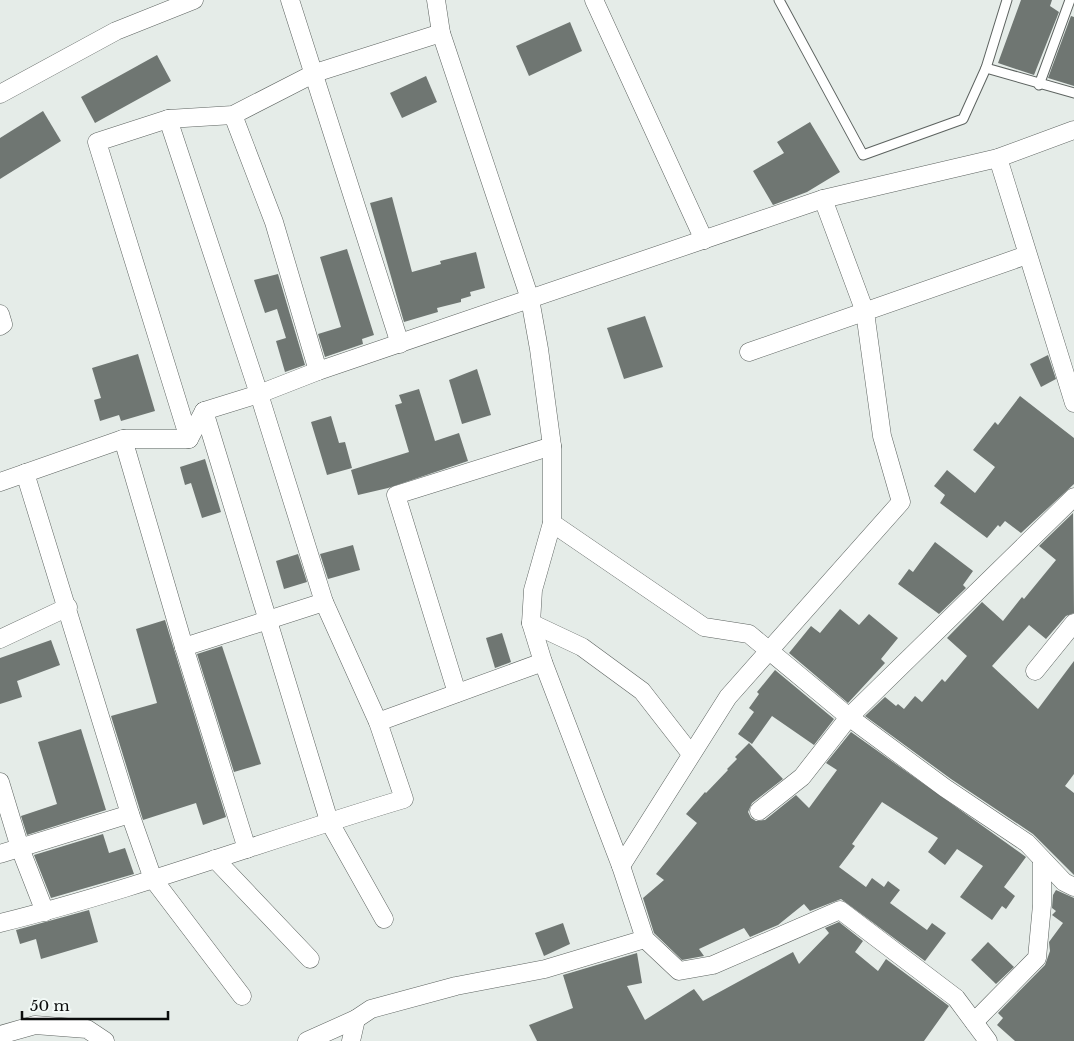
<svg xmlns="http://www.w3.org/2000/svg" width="1074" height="1041" viewBox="0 0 1074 1041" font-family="'Libre Baskerville',serif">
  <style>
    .building { fill: #6f7672 }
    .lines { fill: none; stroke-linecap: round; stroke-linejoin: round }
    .lane-casing { stroke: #5d6360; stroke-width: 11 }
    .street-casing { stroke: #5d6360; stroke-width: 19 }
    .lane { stroke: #fff; stroke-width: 9 }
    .street { stroke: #fff; stroke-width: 18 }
  </style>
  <rect width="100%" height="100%" fill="#e5ece8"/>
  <g class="building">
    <polygon points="1021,0 1052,0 1050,6 1059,12 1034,75 998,63"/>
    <polygon points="1071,16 1074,17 1074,86 1048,78"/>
    <polygon points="570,22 582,51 529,76 516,46"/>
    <polygon points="157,55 171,81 95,123 81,97"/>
    <polygon points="426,76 437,102 402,118 390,93"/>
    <polygon points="43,111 61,141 0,179 0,138"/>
    <polygon points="810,122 840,172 807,192 773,205 753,171 784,153 777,142"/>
    <polygon points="392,197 412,272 441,264 440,261 476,252 485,288 470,292 471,296 461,299 461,302 437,308 438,312 404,322 370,203"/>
    <polygon points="347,249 374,335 362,339 363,344 325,357 318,334 341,327 320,257"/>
    <polygon points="278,274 305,365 285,372 276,341 286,338 277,309 265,313 254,280"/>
    <polygon points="645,316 663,367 624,379 607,328"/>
    <polygon points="138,354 155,411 121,421 119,415 100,421 94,400 101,398 92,368"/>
    <polygon points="1048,355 1056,379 1041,387 1030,364"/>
    <polygon points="477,369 491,415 462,424 449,380"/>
    <polygon points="419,389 435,441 459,433 468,461 388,488 358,495 351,470 409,452 395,405 402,403 399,395"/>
    <polygon points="1020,396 1074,438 1074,484 1021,533 1005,521 1000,527 998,525 987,538 940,503 945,495 934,486 947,470 975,493 995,467 973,450 995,422 998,425"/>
    <polygon points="331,416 339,443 345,442 352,468 327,475 311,422"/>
    <polygon points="205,459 221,512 202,518 191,483 185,485 180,467"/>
    <polygon points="1073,513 1074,613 1066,616 1046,639 1029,625 992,666 1038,709 1074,661 1074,774 1065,786 1074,793 1074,875 1033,834 951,779 865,716 885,697 896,706 898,704 904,709 915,696 922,702 942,679 945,682 967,656 947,638 982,602 1003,621 1022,597 1024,599 1056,560 1039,546"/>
    <polygon points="935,542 973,571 963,585 966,588 939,614 898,584 909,569 913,572"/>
    <polygon points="353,545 360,570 328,579 320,554"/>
    <polygon points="298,554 307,582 284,589 276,561"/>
    <polygon points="840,609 859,625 869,614 898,638 881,659 885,663 848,703 789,653 811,626 820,633"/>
    <polygon points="165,620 226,817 203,825 196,803 143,820 111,716 157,703 136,629"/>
    <polygon points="502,633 511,662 495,668 486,638"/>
    <polygon points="51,640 60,665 17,681 22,697 0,704 0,658"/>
    <polygon points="222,646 261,764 234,772 197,654"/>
    <polygon points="775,670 834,719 814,745 772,716 752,744 738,734 754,712 749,708 759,694 757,692"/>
    <polygon points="81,729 106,810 27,835 21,816 57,804 38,742"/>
    <polygon points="851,732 1026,857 1004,887 1015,896 1006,909 1002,906 992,920 960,897 983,866 957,849 945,865 928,852 938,838 882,802 852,844 855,846 839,867 866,887 872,878 884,887 888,881 900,890 890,903 927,930 932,923 946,933 925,961 841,899 810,911 804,904 778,925 750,937 744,928 699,949 704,956 682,960 654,933 643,898 664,880 656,874 697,823 686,814 705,792 706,793 728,770 727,769 737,759 735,757 749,743 783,779 752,803 748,812 751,818 756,821 765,820 796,795 809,808 837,770 826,763"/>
    <polygon points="103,834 109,853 125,848 134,874 51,898 34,855"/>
    <polygon points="1056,890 1074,898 1074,1041 1015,1041 997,1025 1003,1018 998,1013 1045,965 1050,951 1049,942 1063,923 1052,915 1056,911 1052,908 1053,895"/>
    <polygon points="89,910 98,942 41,959 36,939 20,944 16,930"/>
    <polygon points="839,922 863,941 855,952 878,971 886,959 949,1006 924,1041 537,1041 529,1025 573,1008 563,975 637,953 642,983 627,986 645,1020 694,989 703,1001 793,952 799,964 829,933 825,928"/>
    <polygon points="563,923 570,944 544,956 535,933"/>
    <polygon points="988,942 1014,967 996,984 971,960"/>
  </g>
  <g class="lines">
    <defs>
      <g id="lane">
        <polyline points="779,0 863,155 963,119 986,68 1007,0"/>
        <polyline points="986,68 1074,93"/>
        <polyline points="1039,85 1070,0"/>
      </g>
      <g id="street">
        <polyline points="290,0 400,344"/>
        <polyline points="436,0 441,33 530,299 539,349 552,446 552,523 533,590 531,623 543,662 621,866 645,939 679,971 713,965 840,910 956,998 988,1041"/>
        <polyline points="594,0 704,240"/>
        <polyline points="0,94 116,31 194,0"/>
        <polyline points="233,115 274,222 318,371"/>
        <polyline points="998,158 1074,403"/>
        <polyline points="0,314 3,324 0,326"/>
        <polyline points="749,352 1027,255"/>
        <polyline points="204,411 329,821 384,919"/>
        <polyline points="123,439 184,647 247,849"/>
        <polyline points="189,439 97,142 168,119 233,115 315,73 441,33"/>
        <polyline points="25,473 130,814 153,879 242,996"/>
        <polyline points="0,482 123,439 189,439 204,411 259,394 318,371 823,199 998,158 1074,130"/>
        <polyline points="552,523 704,627 749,634 849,717 945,788 1027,843 1064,882 1074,887"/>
        <polyline points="531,623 582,647 642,691 691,754"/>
        <polyline points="0,639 68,607"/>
        <polyline points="184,647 324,602"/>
        <polyline points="1035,671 1074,623"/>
        <polyline points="457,693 396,495 552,446"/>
        <polyline points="378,722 543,662"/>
        <polyline points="0,782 20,848 45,912"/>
        <polyline points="759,811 802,777 849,717 1074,497"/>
        <polyline points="0,854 130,814"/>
        <polyline points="215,859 310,959"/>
        <polyline points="621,866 728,697 901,502 882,436 865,312 823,199"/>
        <path d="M 0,923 C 137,889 269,839 404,799 L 378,722 L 324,602 L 259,394 L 168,119"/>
        <polyline points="974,1022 1037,958 1042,905 1042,859"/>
        <polyline points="0,1035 35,1025 87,1029 105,1041"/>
        <polyline points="307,1041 356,1019 371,1009 456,986 545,969 645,939"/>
        <polyline points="351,1041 356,1019"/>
      </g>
    </defs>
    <use href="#lane" class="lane-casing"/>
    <use href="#street" class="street-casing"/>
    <use href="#lane" class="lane"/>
    <use href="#street" class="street"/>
  </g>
  <path d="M22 1011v8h146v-8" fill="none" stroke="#0b0d0c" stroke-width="2.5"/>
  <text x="30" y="1011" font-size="15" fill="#0b0d0c" stroke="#f2f9f6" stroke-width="4" paint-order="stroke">50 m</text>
</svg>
